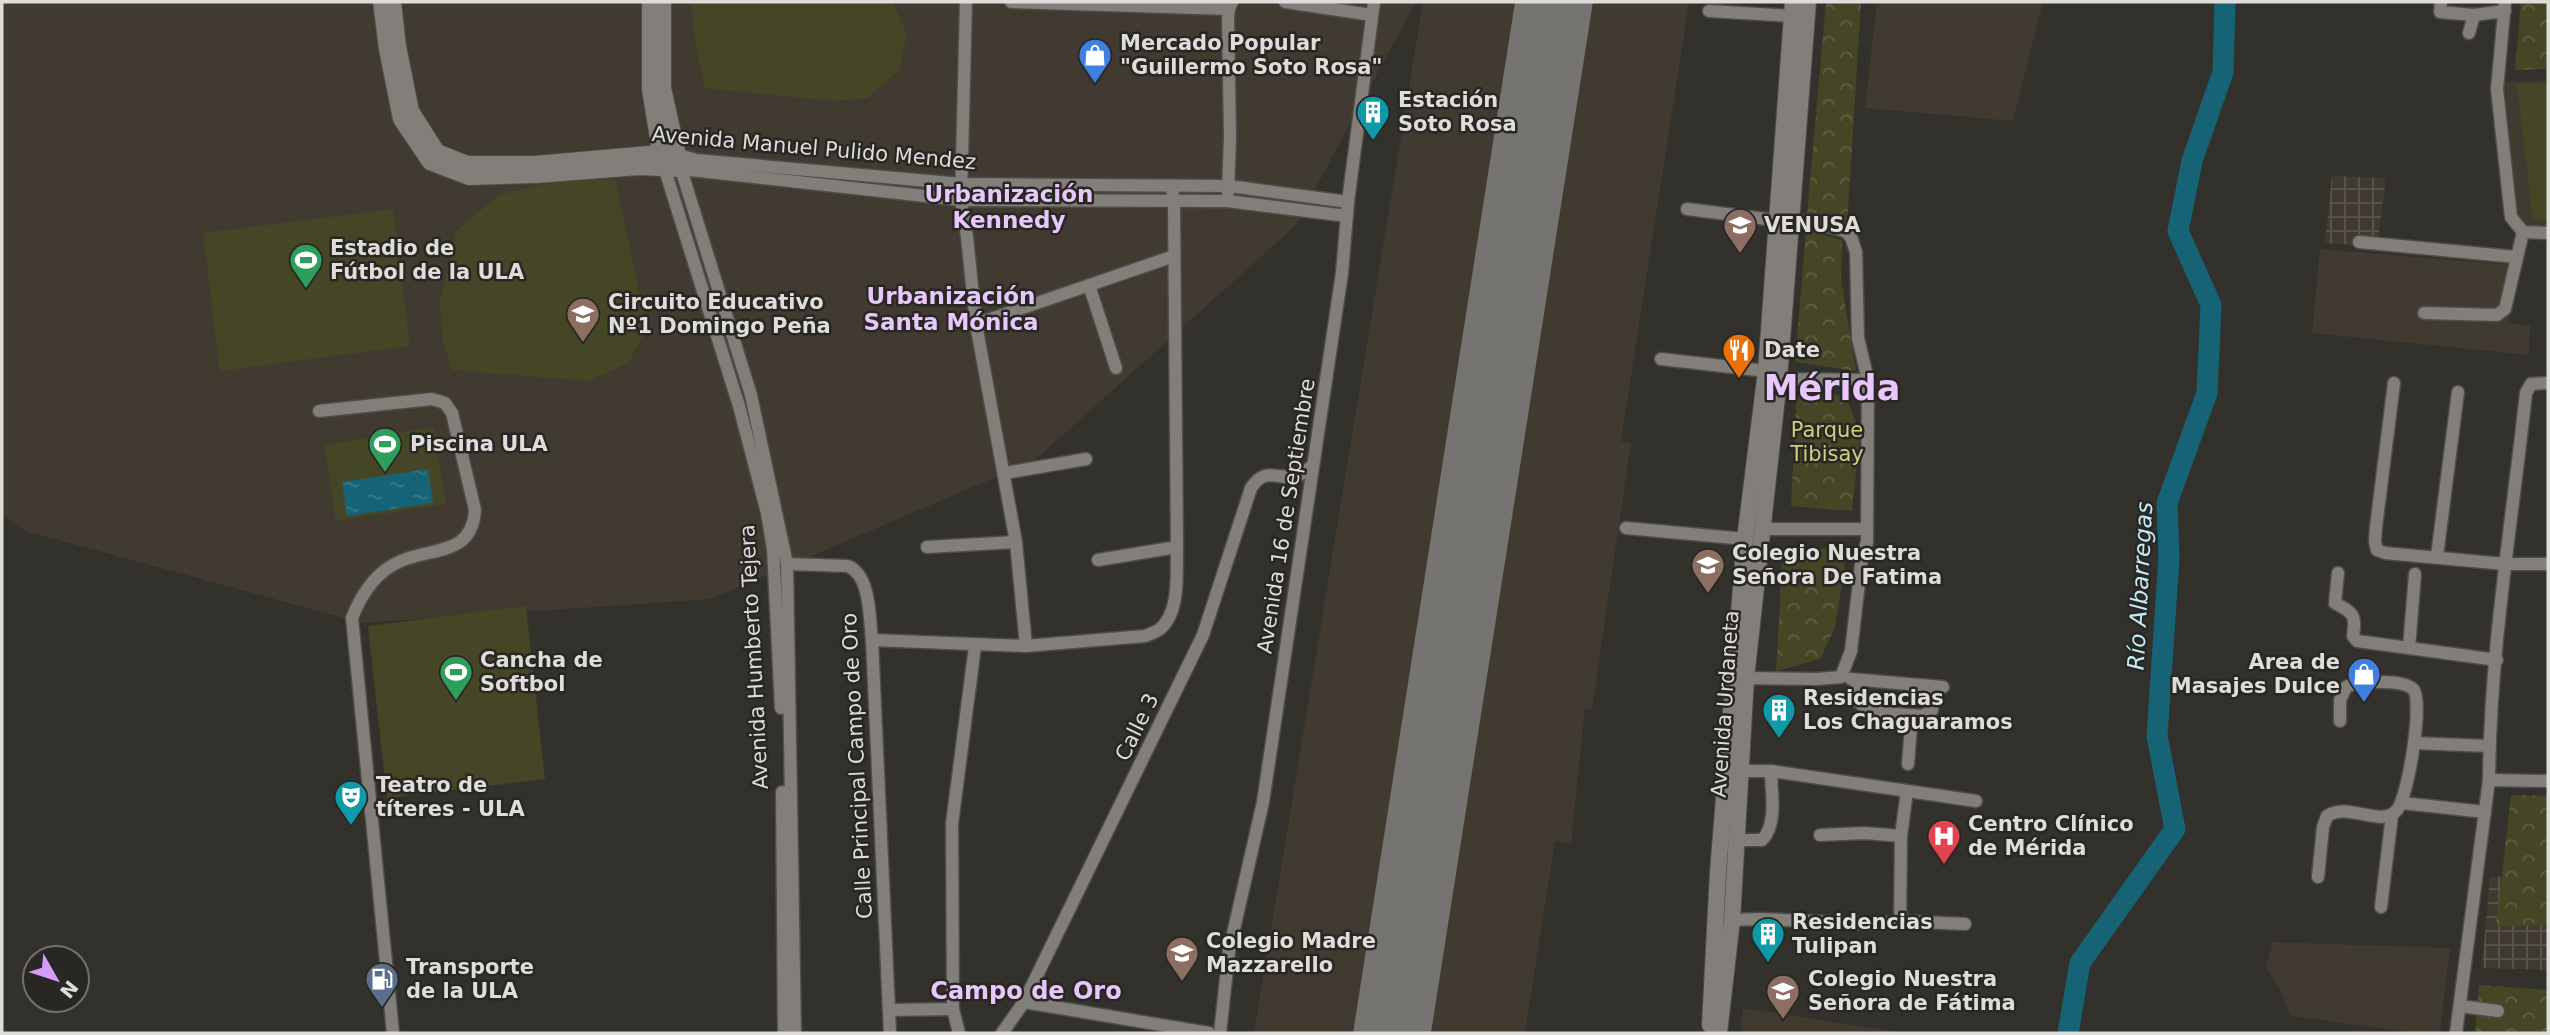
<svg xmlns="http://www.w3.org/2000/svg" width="2550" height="1035" viewBox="0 0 2550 1035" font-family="'DejaVu Sans',sans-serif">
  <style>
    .built { fill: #403a30 }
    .industrial { fill: url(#industrial-grid) }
    .forest { fill: url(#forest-crowns) }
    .pitch { fill: #454625 }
    .water { fill: url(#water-ripples) }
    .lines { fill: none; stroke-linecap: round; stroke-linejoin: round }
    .river { stroke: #176376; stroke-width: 21 }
    .runway { stroke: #767470; stroke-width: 77 }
    .minor-casing { stroke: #4e4c48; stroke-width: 15 }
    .tertiary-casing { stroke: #4e4c48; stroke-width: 18 }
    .minor { stroke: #827f7a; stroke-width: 12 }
    .tertiary { stroke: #827f7a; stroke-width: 16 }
    .labels { text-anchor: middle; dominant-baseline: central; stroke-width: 5; stroke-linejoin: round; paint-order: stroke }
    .poi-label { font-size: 21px; font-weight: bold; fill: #dfddda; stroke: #292723; text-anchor: start }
    .street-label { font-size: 21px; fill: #dfddda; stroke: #292723 }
    .park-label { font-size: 21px; fill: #ccd17e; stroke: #292723 }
    .neighbourhood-label { font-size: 23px; font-weight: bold; fill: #e8c7fc; stroke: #292723 }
    .water-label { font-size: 23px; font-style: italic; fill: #c4eaf6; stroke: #292723 }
    .quarter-label { font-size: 24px; font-weight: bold; fill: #e8c7fc; stroke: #292723 }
    .town-label { font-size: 35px; font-weight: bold; fill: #e8c7fc; stroke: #292723 }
  </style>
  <defs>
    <pattern id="industrial-grid" width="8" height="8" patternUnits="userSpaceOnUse" patternTransform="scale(1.75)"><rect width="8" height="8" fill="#403a30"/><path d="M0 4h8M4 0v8" fill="none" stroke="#5b564d"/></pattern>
    <pattern id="forest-crowns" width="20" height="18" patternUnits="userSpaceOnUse" patternTransform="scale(1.75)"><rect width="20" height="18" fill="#454625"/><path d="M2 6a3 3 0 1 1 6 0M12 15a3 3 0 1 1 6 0" fill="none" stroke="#5f6044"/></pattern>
    <pattern id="water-ripples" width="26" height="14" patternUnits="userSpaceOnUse" patternTransform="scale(1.75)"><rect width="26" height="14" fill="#176376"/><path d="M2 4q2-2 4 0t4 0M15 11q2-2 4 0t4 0" fill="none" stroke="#387989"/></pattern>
  </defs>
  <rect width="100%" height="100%" fill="#33312c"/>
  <g class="built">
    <polygon points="2,2 1416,2 1295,226 1034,461 711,599 362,623 25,531 2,515"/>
    <polygon points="1423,2 1689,2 1621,441 1631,443 1592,709 1585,709 1571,843 1555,841 1525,1033 1254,1033"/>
    <polygon points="1877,2 2043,2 2013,121 1865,108"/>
    <polygon points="2548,80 2548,228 2526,227 2515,216 2505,82"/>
    <polygon points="2320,249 2511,265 2508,324 2530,325 2529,355 2312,333"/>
    <polygon points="2272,942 2450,948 2440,1033 2416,1033 2291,1016 2280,990 2266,967"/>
    <polygon points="1743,1008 1905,1033 1741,1033"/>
  </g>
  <g class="industrial">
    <polygon points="2332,176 2386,178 2377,246 2325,243"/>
    <polygon points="2548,875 2548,970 2482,968 2490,877"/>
  </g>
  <g class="forest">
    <polygon points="1826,2 1861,2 1847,225 1829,217 1807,215"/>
    <polygon points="2521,2 2548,2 2548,69 2515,70"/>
    <polygon points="1806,230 1842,240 1841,278 1856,371 1795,362"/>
    <polygon points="1797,390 1846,396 1860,434 1852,511 1791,506"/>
    <polygon points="1783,548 1847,549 1835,628 1820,659 1776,671"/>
    <polygon points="2511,795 2548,796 2548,925 2496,926"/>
    <polygon points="2479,985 2548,990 2548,1033 2475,1033"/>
  </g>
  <g class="pitch">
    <polygon points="691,2 893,2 907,34 899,70 868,98 835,101 705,88 695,42"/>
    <polygon points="2548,83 2548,221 2533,220 2517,84"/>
    <polygon points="615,179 647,329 628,363 588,381 452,370 443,340 440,302 456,231 499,195 555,181"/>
    <polygon points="393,209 410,346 220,371 203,233"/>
    <polygon points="434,427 446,504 336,521 324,445"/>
    <polygon points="526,606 545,779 387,798 368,626"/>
  </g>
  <polygon class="water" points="428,469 433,503 347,516 342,482"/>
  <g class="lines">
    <polyline class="river" points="2068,1033 2080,963 2175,829 2157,736 2169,558 2167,503 2207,393 2211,305 2178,231 2192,161 2223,72 2225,2"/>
    <polyline class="runway" points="1392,1033 1554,2"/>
    <defs>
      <g id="minor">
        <polyline points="966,2 961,200 967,237 976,324 1016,542 1026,646"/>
        <polyline points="1011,2 1229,9"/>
        <polyline points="1285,2 1372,15"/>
        <polyline points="2441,2 2440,12 2474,15 2505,11"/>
        <polyline points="2505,2 2497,89 2511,217 2523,232 2548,233"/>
        <polyline points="1709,11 1791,16"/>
        <polyline points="2469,33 2474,15"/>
        <polyline points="676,154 696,160 962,184 1229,186 1348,202"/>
        <polyline points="664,167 739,406 767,513 773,549 781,708"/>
        <polyline points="1228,193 1230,137 1228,19 1229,9 1232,2"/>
        <polyline points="1687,209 1790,222 1807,221 1845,231 1851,237 1856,252 1858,338 1868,380 1867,542 1862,557 1851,651 1841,677 1817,679 1746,678"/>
        <polyline points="2359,242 2516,257"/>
        <polyline points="1089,285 1116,368"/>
        <polyline points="2424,313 2497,315 2505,309 2523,232"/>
        <polyline points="976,324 1174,256"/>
        <polyline points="1661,359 1766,371"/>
        <polyline points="1779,379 1868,380"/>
        <polyline points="2394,383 2376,527 2375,542 2377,550 2385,553 2505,564 2548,564"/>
        <path d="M 319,411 L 432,399 L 445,403 L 452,413 L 475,510 C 472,556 433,547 401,561 C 376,571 361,595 352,618 L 393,1033"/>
        <polyline points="1005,473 1086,459"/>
        <polyline points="1626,528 1745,539"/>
        <polyline points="1761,529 1865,529"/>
        <polyline points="927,547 1016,542"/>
        <polyline points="2437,556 2458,392"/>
        <polyline points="1098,560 1177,547"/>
        <path d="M 787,564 L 848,566 C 871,576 869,617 872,640 L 890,1033"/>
        <path d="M 2338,573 L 2335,603 C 2354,613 2356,615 2353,636 L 2357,641 L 2497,660"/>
        <path d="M 872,640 L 1026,646 L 1145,636 C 1150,634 1156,632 1160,629 C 1181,611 1176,571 1177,547 L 1174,207 L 1172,186"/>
        <polyline points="2409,648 2415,574"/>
        <polyline points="1851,679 1943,687"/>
        <polyline points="1857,680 1856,700 1871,712 1923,716 1932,710 1935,687"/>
        <polyline points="2414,743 2489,746"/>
        <polyline points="1908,764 1912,715"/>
        <polyline points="1740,771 1771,771 1976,801"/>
        <polyline points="2489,780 2548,781"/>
        <polyline points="782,792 784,1033"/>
        <polyline points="2402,803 2485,812"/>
        <polyline points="1820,835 1865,833 1901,836"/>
        <path d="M 1736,840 L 1762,840 C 1778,824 1771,792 1771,771"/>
        <path d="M 2318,877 L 2323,827 L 2327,816 C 2348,801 2382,829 2397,810 C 2408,797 2424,700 2413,689 C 2403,679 2358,681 2346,687 L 2340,700 L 2340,721"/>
        <polyline points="2381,907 2392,815"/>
        <polyline points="1732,920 1761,919 1878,924 1900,921 1965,924"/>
        <polyline points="1900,921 1901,836 1907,791"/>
        <polyline points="1024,1002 1209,1033"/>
        <polyline points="2460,1006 2498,1011"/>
        <polyline points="889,1010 953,1009"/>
        <polyline points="795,1033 787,564 751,395 681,169 961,200 1227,201 1347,216"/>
        <polyline points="959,1033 953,1009 952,824 975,646"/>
        <path d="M 1002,1033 L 1024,1002 L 1203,635 L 1251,488 C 1266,465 1278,481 1297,476 C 1303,474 1307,470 1312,466"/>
        <polyline points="1220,1033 1229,951 1263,802 1342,273 1348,202 1374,2"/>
        <path d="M 2456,1033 L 2489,780 C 2490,651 2512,522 2526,393 L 2531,384 L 2548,383"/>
      </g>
      <g id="tertiary">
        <polyline points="381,2 387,49 401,119 430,162 469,177 536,175 639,167 681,169 663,88 663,2"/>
        <polyline points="393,2 398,46 411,111 437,152 467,164 535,164 660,153 676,154"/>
        <polyline points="650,2 650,89 662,163"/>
        <polyline points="1710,1025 1718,872 1745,539 1766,371 1793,2"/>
        <polyline points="1719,1033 1732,920 1746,678 1779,379 1808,2"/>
      </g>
    </defs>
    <use href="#minor" class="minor-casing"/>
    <use href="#tertiary" class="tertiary-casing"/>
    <use href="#minor" class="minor"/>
    <use href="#tertiary" class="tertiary"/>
  </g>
  <defs>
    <symbol id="shop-pin" viewBox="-11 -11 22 30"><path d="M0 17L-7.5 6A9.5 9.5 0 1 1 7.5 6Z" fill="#3f7fe0" stroke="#292723"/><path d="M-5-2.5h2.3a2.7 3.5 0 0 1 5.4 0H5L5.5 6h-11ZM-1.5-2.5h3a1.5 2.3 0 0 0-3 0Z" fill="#fff"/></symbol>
    <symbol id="building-pin" viewBox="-11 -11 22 30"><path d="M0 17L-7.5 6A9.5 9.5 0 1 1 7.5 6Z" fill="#0f9aa8" stroke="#292723"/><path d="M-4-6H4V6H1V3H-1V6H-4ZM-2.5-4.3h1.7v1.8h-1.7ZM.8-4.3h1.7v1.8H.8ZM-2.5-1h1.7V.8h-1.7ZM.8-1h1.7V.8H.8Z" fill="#fff"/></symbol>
    <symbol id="school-pin" viewBox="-11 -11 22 30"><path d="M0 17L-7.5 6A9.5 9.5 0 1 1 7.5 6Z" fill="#8d6e63" stroke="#292723"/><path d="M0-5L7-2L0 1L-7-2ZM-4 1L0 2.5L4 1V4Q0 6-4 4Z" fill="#fff"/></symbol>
    <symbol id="stadium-pin" viewBox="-11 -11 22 30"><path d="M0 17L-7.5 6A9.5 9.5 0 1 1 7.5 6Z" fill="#2e9e5b" stroke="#292723"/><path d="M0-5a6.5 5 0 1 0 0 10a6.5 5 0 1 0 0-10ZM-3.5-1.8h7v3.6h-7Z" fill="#fff"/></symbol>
    <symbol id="restaurant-pin" viewBox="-11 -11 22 30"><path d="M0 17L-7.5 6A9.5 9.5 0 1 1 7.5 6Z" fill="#e8710a" stroke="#292723"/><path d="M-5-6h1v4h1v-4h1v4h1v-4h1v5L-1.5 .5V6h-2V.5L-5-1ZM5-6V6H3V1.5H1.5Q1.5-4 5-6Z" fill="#fff"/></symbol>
    <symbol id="theatre-pin" viewBox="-11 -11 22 30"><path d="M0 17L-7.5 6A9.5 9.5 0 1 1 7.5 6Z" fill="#0f9aa8" stroke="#292723"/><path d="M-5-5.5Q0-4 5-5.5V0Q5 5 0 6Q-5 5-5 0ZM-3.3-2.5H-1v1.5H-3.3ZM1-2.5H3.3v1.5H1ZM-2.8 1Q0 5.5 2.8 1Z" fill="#fff"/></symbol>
    <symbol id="hospital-pin" viewBox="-11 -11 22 30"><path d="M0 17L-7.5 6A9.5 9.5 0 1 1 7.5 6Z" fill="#e0444e" stroke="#292723"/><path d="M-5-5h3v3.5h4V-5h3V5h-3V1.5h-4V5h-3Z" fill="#fff"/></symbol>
    <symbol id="fuel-pin" viewBox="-11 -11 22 30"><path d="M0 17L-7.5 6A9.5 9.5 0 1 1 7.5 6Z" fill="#5c6f8a" stroke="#292723"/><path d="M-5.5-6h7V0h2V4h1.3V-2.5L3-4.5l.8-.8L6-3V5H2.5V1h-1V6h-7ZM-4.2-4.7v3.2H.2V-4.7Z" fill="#fff"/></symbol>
  </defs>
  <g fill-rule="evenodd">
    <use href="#shop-pin" x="1076" y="36" width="38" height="52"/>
    <use href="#building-pin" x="1354" y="93" width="38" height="52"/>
    <use href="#school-pin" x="1721" y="206" width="38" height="52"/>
    <use href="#stadium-pin" x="287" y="241" width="38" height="52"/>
    <use href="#school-pin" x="564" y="295" width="38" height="52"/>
    <use href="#restaurant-pin" x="1720" y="331" width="38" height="52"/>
    <use href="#stadium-pin" x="366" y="425" width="38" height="52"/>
    <use href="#school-pin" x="1689" y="546" width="38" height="52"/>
    <use href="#stadium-pin" x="437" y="653" width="38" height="52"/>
    <use href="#shop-pin" x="2345" y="655" width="38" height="52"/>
    <use href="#building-pin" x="1760" y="691" width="38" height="52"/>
    <use href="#theatre-pin" x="332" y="778" width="38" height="52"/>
    <use href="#hospital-pin" x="1925" y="817" width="38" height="52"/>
    <use href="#building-pin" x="1749" y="915" width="38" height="52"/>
    <use href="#school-pin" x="1163" y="934" width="38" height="52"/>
    <use href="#fuel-pin" x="363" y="960" width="38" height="52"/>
    <use href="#school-pin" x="1764" y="972" width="38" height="52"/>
  </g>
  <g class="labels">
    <g class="poi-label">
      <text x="1120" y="43">Mercado Popular<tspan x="1120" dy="24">"Guillermo Soto Rosa"</tspan></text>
      <text x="1398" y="100">Estación<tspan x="1398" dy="24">Soto Rosa</tspan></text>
      <text x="1764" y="225">VENUSA</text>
      <text x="330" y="248">Estadio de<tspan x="330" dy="24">Fútbol de la ULA</tspan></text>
      <text x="608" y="302">Circuito Educativo<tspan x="608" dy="24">Nº1 Domingo Peña</tspan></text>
      <text x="1764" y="350">Date</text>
      <text x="410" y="444">Piscina ULA</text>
      <text x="1732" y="553">Colegio Nuestra<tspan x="1732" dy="24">Señora De Fatima</tspan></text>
      <text x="480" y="660">Cancha de<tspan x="480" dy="24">Softbol</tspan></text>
      <text x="2340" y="662" text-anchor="end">Area de<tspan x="2340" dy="24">Masajes Dulce</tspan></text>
      <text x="1803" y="698">Residencias<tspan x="1803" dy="24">Los Chaguaramos</tspan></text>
      <text x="376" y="785">Teatro de<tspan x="376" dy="24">títeres - ULA</tspan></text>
      <text x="1968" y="824">Centro Clínico<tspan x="1968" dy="24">de Mérida</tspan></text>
      <text x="1792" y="922">Residencias<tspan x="1792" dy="24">Tulipan</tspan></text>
      <text x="1206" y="941">Colegio Madre<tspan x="1206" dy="24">Mazzarello</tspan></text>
      <text x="406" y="967">Transporte<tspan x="406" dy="24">de la ULA</tspan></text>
      <text x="1808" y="979">Colegio Nuestra<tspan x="1808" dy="24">Señora de Fátima</tspan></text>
    </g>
    <g class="street-label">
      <text transform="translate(814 148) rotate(5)">Avenida Manuel Pulido Mendez</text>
      <text transform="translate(1286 516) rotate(-81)">Avenida 16 de Septiembre</text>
      <text transform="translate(754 657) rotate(-93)">Avenida Humberto Tejera</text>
      <text transform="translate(1725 704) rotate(-86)">Avenida Urdaneta</text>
      <text transform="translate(1137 727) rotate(-64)">Calle 3</text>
      <text transform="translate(857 766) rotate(-93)">Calle Principal Campo de Oro</text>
    </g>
    <g class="park-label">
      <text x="1827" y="430">Parque<tspan x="1827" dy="24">Tibisay</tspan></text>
    </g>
    <g class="neighbourhood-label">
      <text x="1009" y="194">Urbanización<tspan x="1009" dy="26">Kennedy</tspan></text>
      <text x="951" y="296">Urbanización<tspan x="951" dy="26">Santa Mónica</tspan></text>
    </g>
    <g class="water-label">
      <text transform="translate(2140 586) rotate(-87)">Río Albarregas</text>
    </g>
    <g class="quarter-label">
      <text x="1026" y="991">Campo de Oro</text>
    </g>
    <g class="town-label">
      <text x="1832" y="388">Mérida</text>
    </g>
  </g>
  <rect width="2550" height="1035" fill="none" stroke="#dfddda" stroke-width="7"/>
  <g transform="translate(56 979) rotate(129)"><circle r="33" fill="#292723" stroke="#72706c" stroke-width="2"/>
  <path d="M0-5L12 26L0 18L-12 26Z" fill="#d79bf9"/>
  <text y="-10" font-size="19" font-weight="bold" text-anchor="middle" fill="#dfddda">N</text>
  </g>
</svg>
